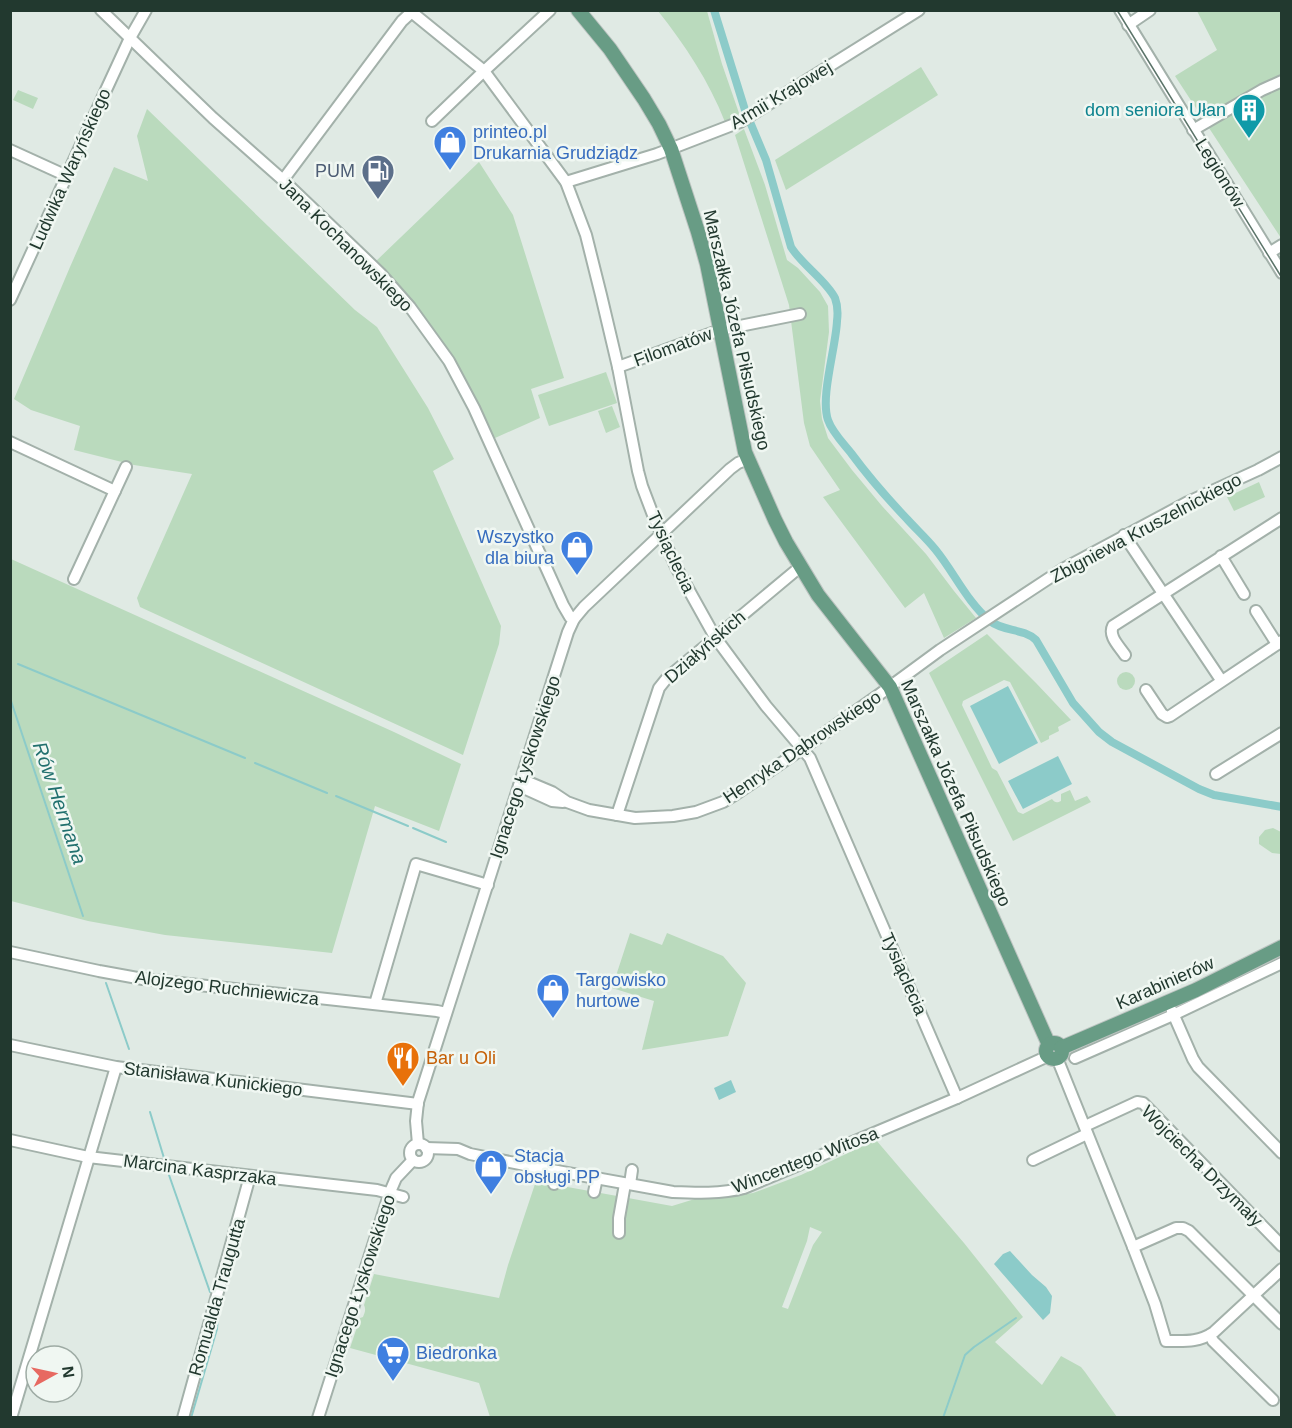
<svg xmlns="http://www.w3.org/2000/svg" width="1292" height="1428" viewBox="0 0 1292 1428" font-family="Helvetica,sans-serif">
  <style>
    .green { fill: #badabd; fill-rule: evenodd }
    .water { fill: #8ccbc9 }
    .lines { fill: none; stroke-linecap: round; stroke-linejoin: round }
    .stream { stroke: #8ccbc9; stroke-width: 2 }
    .canal { stroke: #8ccbc9; stroke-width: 8 }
    .minor-casing { stroke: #a3b1aa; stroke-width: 14 }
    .major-casing { stroke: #bdc4c1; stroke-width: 16 }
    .minor { stroke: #fff; stroke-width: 10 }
    .major { stroke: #689c85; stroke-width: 14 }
    .tram { stroke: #5c756a; stroke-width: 1.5 }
    .labels { text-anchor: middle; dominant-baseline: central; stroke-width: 5; stroke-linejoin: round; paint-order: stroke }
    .street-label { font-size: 18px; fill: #22392f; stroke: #f0f7f2 }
    .culture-label { font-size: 18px; fill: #0d838f; stroke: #f0f7f2; text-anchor: end }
    .shop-label { font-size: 18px; fill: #366cbe; stroke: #f0f7f2; text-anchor: start }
    .service-label { font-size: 18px; fill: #4e5e75; stroke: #f0f7f2; text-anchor: end }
    .food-label { font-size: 18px; fill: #c56008; stroke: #f0f7f2; text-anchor: start }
    .water-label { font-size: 20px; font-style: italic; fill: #21706e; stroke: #f0f7f2 }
  </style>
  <rect width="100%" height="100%" fill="#e0eae4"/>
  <g class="green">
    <path d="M 658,11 L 707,11 L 722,64 L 740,116 L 725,122 C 709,81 685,45 658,11 Z"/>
    <polygon points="1197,11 1281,11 1281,238 1175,76 1217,50"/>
    <polygon points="921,67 938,95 786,190 775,160"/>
    <polygon points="18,90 38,98 33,109 13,100"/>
    <polygon points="147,109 355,310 377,327 428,408 454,459 433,471 501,626 499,644 463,755 140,607 137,598 192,474 134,465 74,450 80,426 31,410 14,399 70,267 114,167 148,181 137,136"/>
    <polygon points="744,129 765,185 787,260 798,268 820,292 828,306 829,332 820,401 822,419 828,438 852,470 882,506 926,554 954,591 976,618 944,638 924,593 905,608 823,497 840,490 810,446 804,423 789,305 735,135"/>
    <polygon points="479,162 513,215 564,378 531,389 540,418 495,438 470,393 374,263"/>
    <polygon points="606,372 617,403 549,426 538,395"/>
    <polygon points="612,406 620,427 606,433 598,411"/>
    <polygon points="1259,482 1265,497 1234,511 1227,497"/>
    <polygon points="11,559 394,732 461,764 439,831 375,806 332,953 165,935 88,921 11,901"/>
    <path d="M 987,634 L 1036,683 L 1071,720 L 1058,727 L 1059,731 L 1049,736 L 1049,739 L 1041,743 L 1010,682 L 1004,680 L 963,701 L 962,705 L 992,768 L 997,771 L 1018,812 L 1023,814 L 1052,799 C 1055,803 1057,803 1061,801 L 1061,794 L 1070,790 L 1075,801 L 1087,796 L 1091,802 L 1013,841 L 929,673 Z"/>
    <circle cx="1126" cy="681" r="9"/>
    <polygon points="1273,828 1281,832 1281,854 1272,853 1259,844 1259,837 1265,830"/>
    <polygon points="630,933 662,945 667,933 723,956 746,983 728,1036 642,1050 654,1001 612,988"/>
    <path d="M 876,1140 L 964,1243 L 1023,1317 L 995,1342 L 1042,1385 L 1061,1356 L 1081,1367 L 1085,1372 L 1117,1417 L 490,1417 L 479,1383 L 350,1348 L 360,1318 L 363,1317 C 365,1312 366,1310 364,1305 L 374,1274 L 499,1298 L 508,1265 L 537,1178 L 551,1184 L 672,1206 L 698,1198 L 732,1196 L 753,1193 L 801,1175 ZM 810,1227 L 822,1232 L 813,1245 L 788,1309 L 782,1307 L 807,1241 Z"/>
  </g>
  <g class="water">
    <polygon points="1008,686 1038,743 999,764 970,706"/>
    <polygon points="1058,756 1072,784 1023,809 1008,781"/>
    <polygon points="731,1080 736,1092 719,1100 714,1088"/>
    <polygon points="1010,1251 1032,1275 1046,1287 1052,1296 1050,1313 1043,1320 994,1264 1003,1254"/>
  </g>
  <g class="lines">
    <g class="stream">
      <polyline points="18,664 245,758"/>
      <polyline points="10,698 83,916"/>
      <polyline points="255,763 327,793"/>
      <polyline points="336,796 408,826"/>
      <polyline points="413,828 446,842"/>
      <polyline points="106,983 129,1049"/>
      <polyline points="150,1112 164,1158"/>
      <polyline points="169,1175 210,1292"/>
      <polyline points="191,1418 217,1329 218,1315"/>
      <polyline points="943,1418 965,1355 974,1347 1016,1318"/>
    </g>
    <path class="canal" d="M 714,10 L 745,110 L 766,160 L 791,247 C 802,265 826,280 835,298 C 838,306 838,313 837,321 C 836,347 820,397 828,420 C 832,432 843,443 851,453 C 868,476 887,498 907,519 C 916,529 926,538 935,549 C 954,572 967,602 990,621 C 1004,632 1023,628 1036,640 L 1073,703 L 1099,732 L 1112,742 L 1199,789 L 1214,795 L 1282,807"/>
    <defs>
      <g id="minor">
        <polyline points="101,10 213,118 283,180 352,246 380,273 410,307 449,361 474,408 563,605 570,617 574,619"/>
        <polyline points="409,10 484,71 566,182 586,235 601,295 618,367 638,471 642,486 653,515 676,567 715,637 766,706 810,758 957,1098"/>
        <polyline points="1120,10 1282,273"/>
        <polyline points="1128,25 1150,10"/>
        <polyline points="432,121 484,71 550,10"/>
        <polyline points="1193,130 1262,90 1282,81"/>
        <polyline points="10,150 67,176"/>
        <polyline points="283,180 402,21 414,10"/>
        <polyline points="566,182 657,154 740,122 919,10"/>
        <polyline points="1269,253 1282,245"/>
        <polyline points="10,300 106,90 130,38 146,10"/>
        <polyline points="618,367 720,330 800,314"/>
        <polyline points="10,442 115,491"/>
        <polyline points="1124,535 1221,680"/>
        <polyline points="1221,556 1244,594"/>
        <polyline points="74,579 126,467"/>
        <polyline points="1256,611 1277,644"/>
        <path d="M 1125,655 C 1119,646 1108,636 1113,626 L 1282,518"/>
        <polyline points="1146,690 1162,714 1167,717 1170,716 1282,641"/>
        <polyline points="1216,774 1282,733"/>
        <polyline points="521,779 552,792 567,802 589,810 635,818 673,816 696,812 723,802 736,794 802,749 880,694 940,650 1063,569 1188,502 1258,470 1282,457"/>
        <polyline points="519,786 552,801 563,802"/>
        <polyline points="617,815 659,688 667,678 800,567"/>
        <polyline points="10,952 99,971 143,979 437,1011 446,1013"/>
        <polyline points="375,1004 416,864 488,885"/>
        <polyline points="1172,1011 1193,1059 1198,1067 1282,1153"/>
        <polyline points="10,1045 116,1067 418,1104"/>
        <path d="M 1057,1058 L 1133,1247 L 1155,1304 L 1166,1341 C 1184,1341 1198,1343 1214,1332 L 1282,1269"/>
        <polyline points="1075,1058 1173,1015 1282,963"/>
        <polyline points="1085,1126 1137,1102 1143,1103 1282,1246"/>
        <polyline points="10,1140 88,1157 377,1190 403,1197"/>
        <circle cx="419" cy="1153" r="9"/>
        <polyline points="418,1144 416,1121 418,1102 568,632 574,619 584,607 730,469 738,463 748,459"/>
        <path d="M 426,1148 L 458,1149 L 470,1154 L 535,1167 L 673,1192 C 696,1193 721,1194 744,1188 L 957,1098 L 1048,1056"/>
        <polyline points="1033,1160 1087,1134"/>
        <polyline points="554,1184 557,1171"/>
        <polyline points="630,1184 632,1170"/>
        <polyline points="594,1192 597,1178"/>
        <polyline points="619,1233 619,1218 625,1184"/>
        <polyline points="1133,1247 1176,1228 1183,1228 1189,1231 1282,1324"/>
        <polyline points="1210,1335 1213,1341 1273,1400"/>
        <polyline points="11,1418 116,1067"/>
        <polyline points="183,1418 250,1176"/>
        <polyline points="318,1418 390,1192 396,1178 413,1160"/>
      </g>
      <g id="major">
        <polyline points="578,10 610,49 644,99 659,124 671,149 698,232 707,264 745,452 775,520 786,542 818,595 890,687 1049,1045"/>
        <circle cx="1054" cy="1051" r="8"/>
        <polyline points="1061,1048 1196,990 1282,947"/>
      </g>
    </defs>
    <use href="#minor" class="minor-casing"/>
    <use href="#major" class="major-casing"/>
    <use href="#minor" class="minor"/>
    <use href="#major" class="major"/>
    <polyline class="tram" points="1117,10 1282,278"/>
  </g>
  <defs>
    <symbol id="building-pin" viewBox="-11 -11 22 30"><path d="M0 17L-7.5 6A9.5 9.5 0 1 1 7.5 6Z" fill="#0f9aa8" stroke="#f0f7f2"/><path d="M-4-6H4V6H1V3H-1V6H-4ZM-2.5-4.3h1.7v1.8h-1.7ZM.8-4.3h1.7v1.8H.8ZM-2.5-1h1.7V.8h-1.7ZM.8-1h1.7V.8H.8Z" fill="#fff"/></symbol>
    <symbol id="shop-pin" viewBox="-11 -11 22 30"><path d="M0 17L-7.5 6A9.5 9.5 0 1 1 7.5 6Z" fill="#3f7fe0" stroke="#f0f7f2"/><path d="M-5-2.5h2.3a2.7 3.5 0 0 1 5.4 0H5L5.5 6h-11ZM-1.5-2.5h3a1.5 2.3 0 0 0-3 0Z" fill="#fff"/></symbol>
    <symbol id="fuel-pin" viewBox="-11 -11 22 30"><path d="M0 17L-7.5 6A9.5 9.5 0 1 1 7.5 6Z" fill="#5c6f8a" stroke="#f0f7f2"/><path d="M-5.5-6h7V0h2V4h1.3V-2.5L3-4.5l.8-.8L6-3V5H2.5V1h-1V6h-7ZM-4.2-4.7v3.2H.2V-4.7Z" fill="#fff"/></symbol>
    <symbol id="restaurant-pin" viewBox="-11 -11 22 30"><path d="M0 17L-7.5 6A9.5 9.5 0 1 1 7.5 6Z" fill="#e8710a" stroke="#f0f7f2"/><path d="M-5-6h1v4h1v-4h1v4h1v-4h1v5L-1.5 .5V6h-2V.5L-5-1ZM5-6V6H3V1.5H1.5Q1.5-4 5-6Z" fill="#fff"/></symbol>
    <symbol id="supermarket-pin" viewBox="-11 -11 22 30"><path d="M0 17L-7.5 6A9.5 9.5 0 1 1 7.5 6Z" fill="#3f7fe0" stroke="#f0f7f2"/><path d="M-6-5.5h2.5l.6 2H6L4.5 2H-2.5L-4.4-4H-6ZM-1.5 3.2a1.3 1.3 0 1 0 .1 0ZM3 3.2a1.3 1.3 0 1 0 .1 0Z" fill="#fff"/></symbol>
  </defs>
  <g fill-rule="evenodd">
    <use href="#building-pin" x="1230" y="91" width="38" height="52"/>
    <use href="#shop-pin" x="431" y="123" width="38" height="52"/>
    <use href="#fuel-pin" x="359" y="152" width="38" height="52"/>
    <use href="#shop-pin" x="558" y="528" width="38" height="52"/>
    <use href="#shop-pin" x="534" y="971" width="38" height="52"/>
    <use href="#restaurant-pin" x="384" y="1039" width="38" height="52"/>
    <use href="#shop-pin" x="472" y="1147" width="38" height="52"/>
    <use href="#supermarket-pin" x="374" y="1334" width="38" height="52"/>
  </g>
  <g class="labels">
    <g class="street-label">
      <text transform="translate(781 95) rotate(-31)">Armii Krajowej</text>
      <text transform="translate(70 169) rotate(-66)">Ludwika Waryńskiego</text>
      <text transform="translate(1220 173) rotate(58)">Legionów</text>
      <text transform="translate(346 245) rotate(45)">Jana Kochanowskiego</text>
      <text transform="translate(737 330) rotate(77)">Marszałka Józefa Piłsudskiego</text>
      <text transform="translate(673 347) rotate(-20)">Filomatów</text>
      <text transform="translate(1146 528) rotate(-28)">Zbigniewa Kruszelnickiego</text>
      <text transform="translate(671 552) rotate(65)">Tysiąclecia</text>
      <text transform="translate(705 647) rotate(-41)">Działyńskich</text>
      <text transform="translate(802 747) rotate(-34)">Henryka Dąbrowskiego</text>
      <text transform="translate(525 767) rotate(-72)">Ignacego Łyskowskiego</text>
      <text transform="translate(956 793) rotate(66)">Marszałka Józefa Piłsudskiego</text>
      <text transform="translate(904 974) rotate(66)">Tysiąclecia</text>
      <text transform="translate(1165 983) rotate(-24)">Karabinierów</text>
      <text transform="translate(227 988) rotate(7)">Alojzego Ruchniewicza</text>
      <text transform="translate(213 1079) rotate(7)">Stanisława Kunickiego</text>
      <text transform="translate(805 1160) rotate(-21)">Wincentego Witosa</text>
      <text transform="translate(1202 1166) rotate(45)">Wojciecha Drzymały</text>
      <text transform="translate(200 1170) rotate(7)">Marcina Kasprzaka</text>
      <text transform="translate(360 1286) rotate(-72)">Ignacego Łyskowskiego</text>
      <text transform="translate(217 1297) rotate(-74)">Romualda Traugutta</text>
    </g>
    <g class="culture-label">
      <text x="1226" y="110">dom seniora Ułan</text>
    </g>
    <g class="shop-label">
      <text x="473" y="132">printeo.pl<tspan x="473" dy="21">Drukarnia Grudziądz</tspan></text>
      <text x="554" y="537" text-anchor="end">Wszystko<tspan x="554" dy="21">dla biura</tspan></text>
      <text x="576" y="980">Targowisko<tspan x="576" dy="21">hurtowe</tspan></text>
      <text x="514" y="1156">Stacja<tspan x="514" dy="21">obsługi PP</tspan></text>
      <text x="416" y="1353">Biedronka</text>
    </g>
    <g class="service-label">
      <text x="355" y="171">PUM</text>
    </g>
    <g class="food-label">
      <text x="426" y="1058">Bar u Oli</text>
    </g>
    <g class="water-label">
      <text transform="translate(60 803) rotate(71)">Rów Hermana</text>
    </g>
  </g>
  <rect width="1292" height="1428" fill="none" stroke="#22392f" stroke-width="24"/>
  <g transform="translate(54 1374) rotate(82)"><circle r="28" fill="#f0f7f2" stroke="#9eaba4" stroke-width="1.5"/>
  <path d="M0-4.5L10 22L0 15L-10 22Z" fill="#e76961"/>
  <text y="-9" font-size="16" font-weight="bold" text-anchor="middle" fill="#22392f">N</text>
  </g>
</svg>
